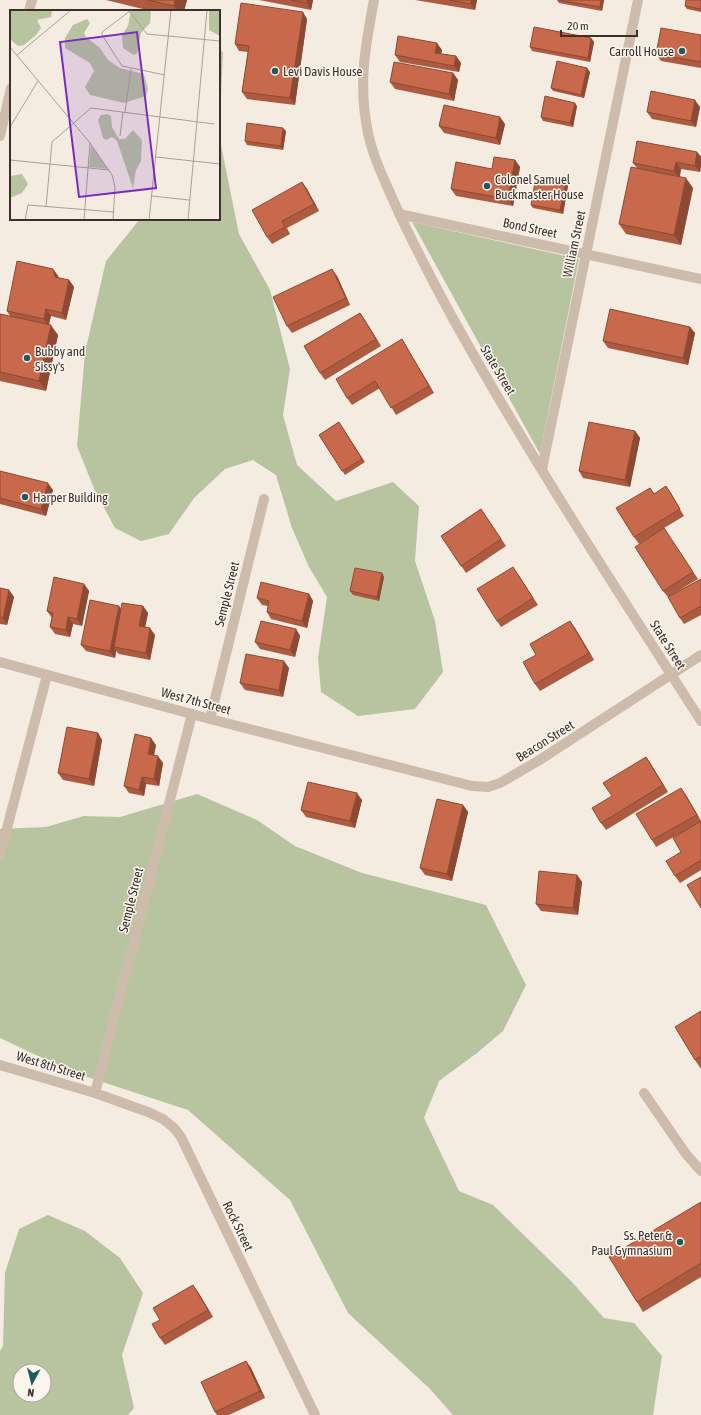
<svg xmlns="http://www.w3.org/2000/svg" width="701" height="1415" viewBox="0 0 701 1415" font-family="'Asap Condensed',sans-serif">
  <style>
    .green { fill: #b8c4a0; fill-rule: evenodd }
    .lines { fill: none; stroke-linecap: round; stroke-linejoin: round }
    .lane { stroke: #cdbbac; stroke-width: 10 }
    .street { stroke: #cdbbac; stroke-width: 10 }
    .wall { fill: #ac5a40 }
    .shaded-wall { fill: #8c4a34 }
    .building { fill: #c8694b; stroke: #8c4a34 }
    .poi-dot { fill: #1f5a5e; stroke: #fbf5ee; stroke-width: 1.5 }
    .labels { text-anchor: middle; dominant-baseline: central; stroke-width: 3; stroke-linejoin: round; paint-order: stroke }
    .poi-label { font-size: 13px; fill: #3b302b; stroke: #fbf5ee; text-anchor: start }
    .street-label { font-size: 13px; fill: #3b302b; stroke: #fbf5ee }
    .inset-road { fill: none; stroke: #aaa098; stroke-width: 1 }
    .view { fill: #7b2cbf; fill-opacity: 0.15; stroke: #7b2cbf; stroke-width: 2 }
    .inset-edge { fill: none; stroke: #3b302b; stroke-width: 2 }
  </style>
  <rect width="100%" height="100%" fill="#f4ebe1"/>
  <g class="green">
    <polygon points="219,47 223,53 219,135 239,234 270,290 290,369 283,415 297,465 336,501 393,482 419,506 415,561 435,621 443,672 415,709 358,716 321,692 318,658 327,597 309,567 292,528 276,475 253,460 225,469 194,498 169,534 141,541 115,528 95,491 77,446 85,352 106,261 140,219 219,219"/>
    <polygon points="412,222 579,259 540,454"/>
    <polygon points="197,794 257,820 295,846 362,873 486,905 526,985 503,1031 477,1053 439,1081 424,1118 459,1191 493,1205 572,1282 604,1318 634,1323 662,1356 653,1415 453,1415 430,1389 348,1313 290,1200 188,1110 72,1072 0,1038 0,829 46,827 84,816 120,817"/>
    <path d="M 48,1215 L 85,1231 L 120,1258 L 143,1293 L 122,1355 L 134,1408 L 128,1415 L 0,1415 L 0,1351 L 3,1346 L 5,1273 L 19,1229 ZM 20,1371 L 44,1371 L 44,1395 L 20,1395 Z"/>
  </g>
  <g class="lines">
    <g class="lane">
      <polyline points="0,855 47,675"/>
      <polyline points="644,1093 686,1154 701,1171"/>
    </g>
    <g class="street">
      <path d="M 374,0 C 365,47 358,85 368,133 C 373,157 384,179 394,202 C 411,240 431,278 451,315 C 528,454 615,587 701,721"/>
      <polyline points="29,11 32,0"/>
      <polyline points="0,136 11,88"/>
      <polyline points="399,214 701,279"/>
      <polyline points="542,469 638,0"/>
      <polyline points="0,662 210,719 472,786 488,787 500,783 538,761 701,655"/>
      <polyline points="210,719 264,499"/>
      <polyline points="0,1065 95,1093 148,1112 163,1119 174,1128 181,1137 315,1415"/>
      <polyline points="95,1093 192,714"/>
    </g>
  </g>
  <g class="wall">
    <polygon points="106,0 187,0 184,11 151,11"/>
    <polygon points="259,0 313,0 311,10"/>
    <polygon points="415,0 477,0 475,10"/>
    <polygon points="557,0 604,0 602,11 559,3"/>
    <polygon points="701,0 701,12 687,9 685,6"/>
    <polygon points="307,19 295,105 247,99 242,92 248,52 239,51 235,44"/>
    <polygon points="701,35 701,68 661,61 656,54"/>
    <polygon points="591,38 594,42 590,62 532,51 530,47"/>
    <polygon points="442,50 441,54 456,56 461,63 459,72 400,62 395,55"/>
    <polygon points="590,72 584,98 553,91 551,88"/>
    <polygon points="453,73 458,80 454,101 395,89 390,82"/>
    <polygon points="577,106 573,127 543,121 541,117"/>
    <polygon points="700,107 696,127 652,119 647,112"/>
    <polygon points="505,124 500,145 444,133 439,126"/>
    <polygon points="286,131 283,150 247,145 245,141"/>
    <polygon points="697,152 701,157 701,165 700,172 681,169 680,177 693,188 681,245 626,234 619,224 637,168 633,163"/>
    <polygon points="515,160 520,167 513,206 456,196 451,189 492,169"/>
    <polygon points="302,182 307,189 319,211 287,228 290,234 272,244 267,237"/>
    <polygon points="568,186 563,214 533,208 531,205"/>
    <polygon points="53,269 58,276 59,278 69,280 74,287 66,320 51,316 49,325 58,335 46,391 0,381 0,314 10,316 7,311"/>
    <polygon points="337,276 350,305 292,333 287,326"/>
    <polygon points="360,313 381,346 325,380 320,373"/>
    <polygon points="690,327 695,333 688,365 608,348 603,341"/>
    <polygon points="402,339 406,346 434,393 396,415 380,388 352,405 347,398"/>
    <polygon points="339,422 365,462 345,475 319,435"/>
    <polygon points="635,431 640,438 630,487 583,478 579,471"/>
    <polygon points="0,471 53,490 46,516 0,504"/>
    <polygon points="666,486 684,516 664,528 698,579 673,594 701,579 701,615 684,624 680,618 668,597 663,591 651,537 639,544 634,537 650,488 654,494"/>
    <polygon points="481,509 506,546 466,573 441,536"/>
    <polygon points="382,573 384,577 379,601 353,595 350,591"/>
    <polygon points="518,574 538,605 501,627 497,621"/>
    <polygon points="84,584 89,591 82,626 73,624 70,637 55,634 50,627 52,618 47,611"/>
    <polygon points="0,588 9,590 14,597 7,625 0,624"/>
    <polygon points="309,594 313,601 307,628 271,619 267,612 268,606 262,605 257,598"/>
    <polygon points="143,606 148,613 145,627 155,635 150,660 119,654 116,651 115,658 86,651 81,645 121,609"/>
    <polygon points="575,628 594,660 540,691 535,684 536,655"/>
    <polygon points="296,629 300,636 295,657 260,649 255,642"/>
    <polygon points="289,668 283,697 245,690 240,683"/>
    <polygon points="98,733 102,740 94,786 63,780 58,773"/>
    <polygon points="156,745 154,755 163,763 159,786 146,784 144,796 129,793 124,786"/>
    <polygon points="646,757 668,792 606,830 601,823 612,796"/>
    <polygon points="686,795 701,821 701,870 680,883 675,876 681,852 679,834 656,847 652,840"/>
    <polygon points="362,800 355,828 306,817 301,810"/>
    <polygon points="463,805 468,812 452,881 425,875 420,868"/>
    <polygon points="577,875 582,882 578,915 541,911 536,904"/>
    <polygon points="701,1011 701,1069 695,1060"/>
    <polygon points="701,1202 701,1277 643,1312 637,1302"/>
    <polygon points="198,1292 213,1317 165,1345 160,1338 160,1320"/>
    <polygon points="246,1361 251,1368 265,1398 229,1415 217,1415 215,1412"/>
  </g>
  <g class="shaded-wall">
    <polygon points="175,0 187,0 184,11 177,11 174,6"/>
    <polygon points="307,0 313,0 311,10 307,3"/>
    <polygon points="471,0 477,0 475,10 471,4"/>
    <polygon points="601,0 604,0 602,11 600,7"/>
    <polygon points="303,12 307,19 295,105 290,98"/>
    <polygon points="591,38 594,42 590,62 588,58"/>
    <polygon points="437,43 442,50 440,60 435,53"/>
    <polygon points="456,56 461,63 459,72 454,66"/>
    <polygon points="587,68 590,72 584,98 581,95"/>
    <polygon points="453,73 458,80 454,101 449,94"/>
    <polygon points="695,100 700,107 696,127 691,121"/>
    <polygon points="575,103 577,106 573,127 570,123"/>
    <polygon points="500,117 505,124 500,145 496,138"/>
    <polygon points="283,128 286,131 283,150 281,146"/>
    <polygon points="697,152 701,157 701,165 700,172 695,166"/>
    <polygon points="515,160 520,167 513,206 508,199"/>
    <polygon points="676,162 681,169 679,178 674,171"/>
    <polygon points="686,178 693,188 681,245 674,235"/>
    <polygon points="302,182 307,189 319,211 314,204"/>
    <polygon points="566,182 568,186 563,214 560,210"/>
    <polygon points="53,269 58,276 60,284 55,277"/>
    <polygon points="332,269 337,276 350,305 346,298"/>
    <polygon points="69,280 74,287 66,320 62,313"/>
    <polygon points="46,309 51,316 48,326 44,319"/>
    <polygon points="360,313 365,320 381,346 376,339"/>
    <polygon points="51,325 58,335 46,391 39,381"/>
    <polygon points="690,327 695,333 688,365 683,358"/>
    <polygon points="402,339 406,346 434,393 429,386"/>
    <polygon points="635,431 640,438 630,487 625,480"/>
    <polygon points="48,483 53,490 46,516 41,509"/>
    <polygon points="666,486 671,493 684,516 680,509"/>
    <polygon points="382,573 384,577 379,601 377,597"/>
    <polygon points="84,584 89,591 82,626 77,619"/>
    <polygon points="9,590 14,597 7,625 3,618"/>
    <polygon points="309,594 313,601 307,628 302,621"/>
    <polygon points="119,606 124,613 114,647 116,651 115,658 110,651"/>
    <polygon points="143,606 148,613 144,633 139,626"/>
    <polygon points="68,617 73,624 70,637 66,630"/>
    <polygon points="570,621 575,628 594,660 589,653"/>
    <polygon points="150,628 155,635 150,660 146,653"/>
    <polygon points="296,629 300,636 295,657 290,650"/>
    <polygon points="284,661 289,668 283,697 279,690"/>
    <polygon points="98,733 102,740 94,786 89,779"/>
    <polygon points="151,738 156,745 153,761 148,754"/>
    <polygon points="158,756 163,763 159,786 154,779"/>
    <polygon points="646,757 651,764 668,792 663,785"/>
    <polygon points="142,777 146,784 144,796 139,790"/>
    <polygon points="681,788 686,795 701,821 697,815"/>
    <polygon points="357,793 362,800 355,828 350,821"/>
    <polygon points="463,805 468,812 452,881 447,874"/>
    <polygon points="577,875 582,882 578,915 573,908"/>
    <polygon points="193,1285 198,1292 213,1317 208,1310"/>
    <polygon points="246,1361 251,1368 265,1398 260,1391"/>
  </g>
  <g class="building">
    <polygon points="148,0 175,0 174,6"/>
    <polygon points="291,0 307,0 307,3"/>
    <polygon points="449,0 471,0 471,4"/>
    <polygon points="558,0 601,0 600,7"/>
    <polygon points="686,0 701,0 701,9 685,6"/>
    <polygon points="241,3 303,12 290,98 242,92 249,46 235,44"/>
    <polygon points="534,27 591,38 588,58 530,47"/>
    <polygon points="661,28 701,35 701,62 656,54"/>
    <polygon points="398,36 437,43 435,53 456,56 454,66 395,55"/>
    <polygon points="557,61 587,68 581,95 551,88"/>
    <polygon points="394,62 453,73 449,94 390,82"/>
    <polygon points="651,91 695,100 691,121 647,112"/>
    <polygon points="545,96 575,103 570,123 541,117"/>
    <polygon points="444,105 500,117 496,138 439,126"/>
    <polygon points="247,123 283,128 281,146 245,141"/>
    <polygon points="637,141 697,152 695,166 676,162 674,171 633,163"/>
    <polygon points="494,157 515,160 508,199 451,189 456,162 492,169"/>
    <polygon points="631,167 686,178 674,235 619,224"/>
    <polygon points="536,177 566,182 560,210 531,205"/>
    <polygon points="302,182 314,204 282,221 285,227 267,237 252,210"/>
    <polygon points="17,261 53,269 55,277 69,280 62,313 46,309 44,319 7,311"/>
    <polygon points="332,269 346,298 287,326 273,297"/>
    <polygon points="610,309 690,327 683,358 603,341"/>
    <polygon points="360,313 376,339 320,373 304,346"/>
    <polygon points="0,314 51,325 39,381 0,372"/>
    <polygon points="402,339 429,386 391,408 375,381 347,398 336,379"/>
    <polygon points="339,422 362,459 342,471 319,435"/>
    <polygon points="589,422 635,431 625,480 579,471"/>
    <polygon points="0,471 48,483 41,509 0,498"/>
    <polygon points="666,486 680,509 634,537 616,508 650,488 654,494"/>
    <polygon points="481,509 501,539 461,566 441,536"/>
    <polygon points="664,528 693,572 663,591 635,547"/>
    <polygon points="513,567 533,598 497,621 477,589"/>
    <polygon points="355,568 382,573 377,597 350,591"/>
    <polygon points="54,577 84,584 77,619 68,617 66,630 50,627 53,613 47,611"/>
    <polygon points="701,579 701,606 680,618 668,597"/>
    <polygon points="261,582 309,594 302,621 267,612 269,601 257,598"/>
    <polygon points="0,588 9,590 3,618 0,618"/>
    <polygon points="90,600 119,606 110,651 81,645"/>
    <polygon points="122,603 143,606 139,626 150,628 146,653 114,647"/>
    <polygon points="261,621 296,629 290,650 255,642"/>
    <polygon points="570,621 589,653 535,684 523,662 536,655 530,644"/>
    <polygon points="246,654 284,661 279,690 240,683"/>
    <polygon points="67,727 98,733 89,779 58,773"/>
    <polygon points="135,734 151,738 148,754 158,756 154,779 142,777 139,790 124,786"/>
    <polygon points="646,757 663,785 601,823 592,808 612,796 603,783"/>
    <polygon points="308,782 357,793 350,821 301,810"/>
    <polygon points="681,788 697,815 652,840 636,814"/>
    <polygon points="437,799 463,805 447,874 420,868"/>
    <polygon points="701,821 701,860 675,876 666,861 681,852 673,838"/>
    <polygon points="539,871 577,875 573,908 536,904"/>
    <polygon points="701,877 701,908 687,885"/>
    <polygon points="701,1011 701,1056 695,1060 675,1027"/>
    <polygon points="701,1202 701,1263 637,1302 609,1257"/>
    <polygon points="193,1285 208,1310 160,1338 152,1324 160,1320 153,1308"/>
    <polygon points="246,1361 260,1391 215,1412 201,1382"/>
  </g>
  <g class="poi-dot">
    <circle cx="682" cy="51" r="4"/>
    <circle cx="275" cy="71" r="4"/>
    <circle cx="487" cy="186" r="4"/>
    <circle cx="27" cy="358" r="4"/>
    <circle cx="25" cy="497" r="4"/>
    <circle cx="680" cy="1242" r="4"/>
  </g>
  <g class="labels">
    <g class="poi-label">
      <text x="674" y="51" text-anchor="end">Carroll House</text>
      <text x="283" y="71">Levi Davis House</text>
      <text x="495" y="179">Colonel Samuel<tspan x="495" dy="15">Buckmaster House</tspan></text>
      <text x="35" y="351">Bubby and<tspan x="35" dy="15">Sissy's</tspan></text>
      <text x="33" y="497">Harper Building</text>
      <text x="672" y="1235" text-anchor="end">Ss. Peter &amp;<tspan x="672" dy="15">Paul Gymnasium</tspan></text>
    </g>
    <g class="street-label">
      <text transform="translate(530 228) rotate(12)">Bond Street</text>
      <text transform="translate(574 244) rotate(-78)">William Street</text>
      <text transform="translate(498 370) rotate(59)">State Street</text>
      <text transform="translate(227 594) rotate(-76)">Semple Street</text>
      <text transform="translate(668 645) rotate(58)">State Street</text>
      <text transform="translate(196 701) rotate(15)">West 7th Street</text>
      <text transform="translate(545 741) rotate(-32)">Beacon Street</text>
      <text transform="translate(131 900) rotate(-76)">Semple Street</text>
      <text transform="translate(51 1066) rotate(17)">West 8th Street</text>
      <text transform="translate(238 1226) rotate(64)">Rock Street</text>
    </g>
  </g>
  <g transform="translate(10 10)">
    <rect width="210" height="210" fill="#f4ebe1"/>
    <path d="M 0,0 L 42,0 L 42,1 L 41,7 L 27,10 L 31,18 L 26,25 L 14,35 L 8,36 L 0,29 ZM 121,0 L 141,0 L 140,13 L 131,23 L 127,43 L 124,45 L 113,38 L 112,25 L 118,16 ZM 199,0 L 210,0 L 210,26 L 199,20 ZM 77,9 L 80,13 L 74,23 L 76,27 L 90,38 L 98,50 L 110,58 L 134,64 L 138,79 L 136,86 L 114,93 L 80,85 L 75,77 L 84,61 L 80,53 L 55,38 L 55,28 L 63,15 ZM 97,104 L 101,106 L 102,117 L 109,129 L 115,129 L 123,120 L 132,130 L 131,151 L 126,160 L 123,178 L 107,131 L 102,127 L 96,130 L 93,128 L 88,110 L 91,105 ZM 81,135 L 98,159 L 79,157 ZM 12,164 L 18,174 L 12,183 L 0,188 L 0,166 Z" fill="#b8c4a0"/>
    <path class="inset-road" d="M 119,1 L 137,24 L 210,31M 120,1 L 92,22 L 92,25 L 112,56 L 155,65M 0,37 L 80,133 L 102,165 L 105,177 L 103,210M 7,45 L 61,0M 115,102 L 121,59M 0,117 L 28,71M 110,126 L 113,102M 146,147 L 210,154M 0,150 L 99,160M 142,186 L 179,190M 36,197 L 42,132 L 81,98 L 204,114M 15,210 L 18,195 L 104,202M 74,210 L 80,133M 139,210 L 161,0M 178,210 L 197,0"/>
    <path class="view" d="M 127,22 L 146,178 L 69,187 L 50,32 Z"/>
    <rect width="210" height="210" class="inset-edge"/>
  </g>
  <g transform="translate(32 1383) rotate(187)"><circle r="19" fill="#fbf5ee" stroke="#aea6a0"/>
  <path d="M0-3L7 15L0 10L-7 15Z" fill="#1f5a5e"/>
  <text y="-6" font-size="11" font-weight="bold" text-anchor="middle" fill="#3b302b">N</text>
  </g>
  <path d="M561 30v6h76v-6" fill="none" stroke="#3b302b" stroke-width="2"/>
  <text x="567" y="30" font-size="12" fill="#3b302b" stroke="#fbf5ee" stroke-width="3" paint-order="stroke">20 m</text>
</svg>
